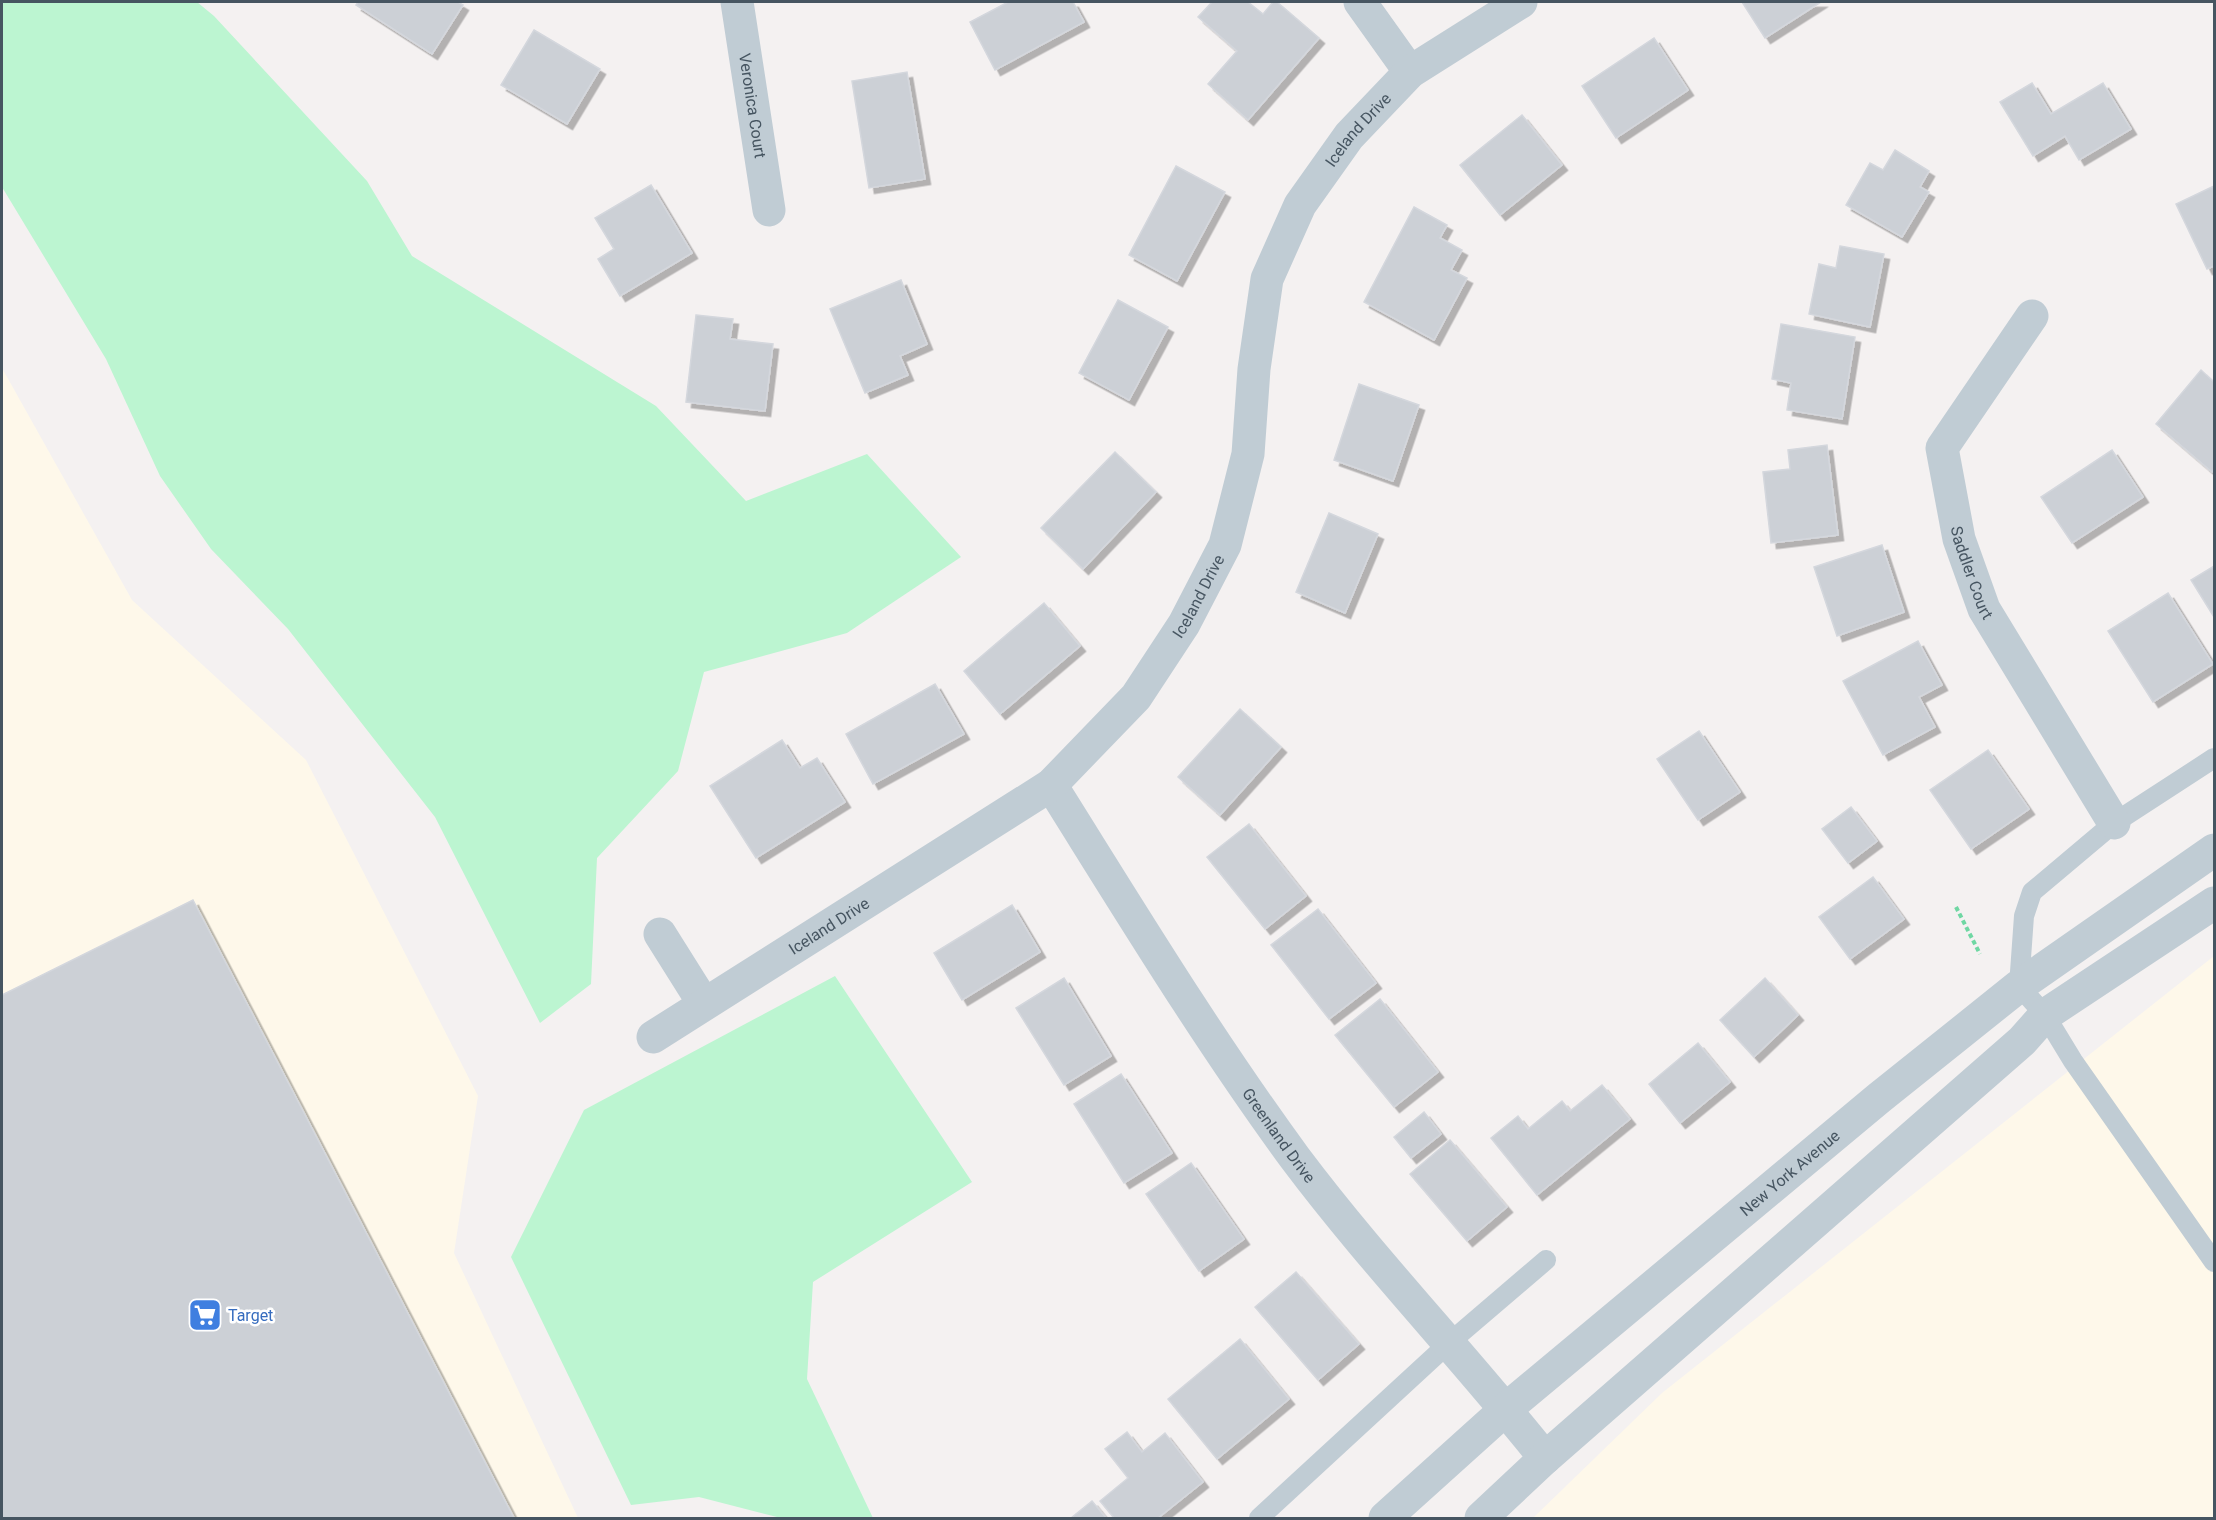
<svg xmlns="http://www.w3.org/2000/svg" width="2216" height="1520" viewBox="0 0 2216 1520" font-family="Roboto,sans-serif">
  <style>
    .commercial { fill: #fef8ea }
    .green { fill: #bcf5d1 }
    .building { fill: #ccd0d6; stroke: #d4d7dd; stroke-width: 1.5; filter: url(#shadow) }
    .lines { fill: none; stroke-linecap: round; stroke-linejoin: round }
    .path { stroke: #6fd7a3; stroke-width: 4; stroke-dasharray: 4.5 3; stroke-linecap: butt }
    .service { stroke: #c0ccd4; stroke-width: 20 }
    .minor { stroke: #c0ccd4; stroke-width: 33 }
    .tertiary { stroke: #c0ccd4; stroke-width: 33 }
    .labels { text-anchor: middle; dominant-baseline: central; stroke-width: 5; stroke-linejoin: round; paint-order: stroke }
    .street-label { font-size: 16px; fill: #465561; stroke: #fff }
    .shop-label { font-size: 16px; fill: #366cbe; stroke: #fff; text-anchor: start }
  </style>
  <defs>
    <filter id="shadow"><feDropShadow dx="5.5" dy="5.5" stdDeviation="0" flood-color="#0004"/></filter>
  </defs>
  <rect width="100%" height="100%" fill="#f4f1f1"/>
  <g class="commercial">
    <polygon points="2,368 132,600 306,760 478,1096 454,1253 578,1518 2,1518"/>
    <polygon points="2214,956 2214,1518 1533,1518 1662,1393"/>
  </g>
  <g class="green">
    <polygon points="2,2 197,2 214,16 367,181 412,256 656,406 746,501 867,454 961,557 847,633 704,672 678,771 597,858 591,984 540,1023 435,817 288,629 211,549 160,476 106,359 2,187"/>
    <polygon points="835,976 972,1182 813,1282 807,1379 873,1518 781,1518 699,1497 631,1505 511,1257 584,1110"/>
  </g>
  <g class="building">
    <polygon points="358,2 458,2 463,5 432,54 356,5"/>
    <polygon points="1008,2 1073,2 1084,22 995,70 970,22"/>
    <polygon points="1212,2 1248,2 1263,14 1273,2 1277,2 1319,38 1248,120 1208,84 1237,51 1198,17"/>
    <polygon points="1742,2 1821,2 1765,38"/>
    <polygon points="534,30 600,69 567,124 501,85"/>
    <polygon points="1654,38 1688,90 1616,138 1582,86"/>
    <polygon points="907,72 925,179 869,188 852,81"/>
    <polygon points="2032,83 2051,114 2103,83 2131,129 2079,160 2065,136 2033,156 2000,102"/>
    <polygon points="1522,115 1562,165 1500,215 1460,165"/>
    <polygon points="1895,150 1929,171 1920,187 1929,192 1902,237 1846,205 1870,163 1883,170"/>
    <polygon points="1176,166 1225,192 1177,281 1129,255"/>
    <polygon points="651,185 692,253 620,296 598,259 614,249 595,218"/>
    <polygon points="2214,186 2214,266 2207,269 2176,204"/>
    <polygon points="1414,207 1447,225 1440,238 1462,250 1451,270 1467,278 1434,340 1364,302"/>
    <polygon points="1840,246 1884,254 1870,327 1809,314 1819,264 1836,268"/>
    <polygon points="901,280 927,344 900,356 908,375 865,393 830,309"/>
    <polygon points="1118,300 1168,327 1129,400 1079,373"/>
    <polygon points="696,315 733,319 730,339 773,344 765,411 686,402"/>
    <polygon points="1781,324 1855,337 1842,419 1787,410 1791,383 1772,379"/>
    <polygon points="2201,370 2214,382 2214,469 2212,472 2156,424"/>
    <polygon points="1359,384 1419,405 1393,481 1334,460"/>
    <polygon points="1827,445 1838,535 1771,543 1763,472 1790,469 1788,450"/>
    <polygon points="2112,450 2143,497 2072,543 2041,497"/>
    <polygon points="1115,452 1156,492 1083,569 1041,528"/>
    <polygon points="1329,513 1378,534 1345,613 1296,592"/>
    <polygon points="1882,545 1904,612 1837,636 1814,567"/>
    <polygon points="2214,566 2214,617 2191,580"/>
    <polygon points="2168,593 2213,664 2153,702 2108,631"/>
    <polygon points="1044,603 1080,646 1000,714 964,671"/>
    <polygon points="1918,641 1942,685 1919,697 1935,727 1883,755 1843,681"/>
    <polygon points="935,684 964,734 873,784 846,734"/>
    <polygon points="1240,709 1281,747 1220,815 1178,777"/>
    <polygon points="1699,731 1740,792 1698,820 1657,759"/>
    <polygon points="782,740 800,768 817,758 845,802 756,858 710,786"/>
    <polygon points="1988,750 2029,809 1971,849 1930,790"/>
    <polygon points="1851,807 1877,841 1848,863 1822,829"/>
    <polygon points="1249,824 1306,896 1265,929 1207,857"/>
    <polygon points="1873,877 1904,919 1850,959 1819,917"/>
    <polygon points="193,900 303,1111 514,1518 2,1518 2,995"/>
    <polygon points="1012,905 1040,952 962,1000 934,953"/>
    <polygon points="1318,909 1376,983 1329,1019 1271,945"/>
    <polygon points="1064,978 1111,1056 1064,1085 1016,1008"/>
    <polygon points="1765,978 1798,1015 1754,1057 1720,1020"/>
    <polygon points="1380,999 1438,1072 1394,1107 1335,1035"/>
    <polygon points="1698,1043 1730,1082 1680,1123 1649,1084"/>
    <polygon points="1121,1074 1172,1153 1124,1183 1074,1104"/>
    <polygon points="1602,1085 1630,1119 1537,1195 1491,1138 1518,1116 1528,1129 1562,1101 1570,1111"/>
    <polygon points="1424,1112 1441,1134 1411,1158 1394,1137"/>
    <polygon points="1450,1140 1507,1207 1467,1241 1410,1174"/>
    <polygon points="1191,1163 1244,1239 1199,1271 1146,1194"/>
    <polygon points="1296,1272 1359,1344 1318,1380 1255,1307"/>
    <polygon points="1240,1339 1289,1399 1217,1459 1168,1399"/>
    <polygon points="1127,1432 1142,1452 1165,1433 1203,1482 1158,1518 1114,1518 1100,1501 1128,1478 1105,1449"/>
    <polygon points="1092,1501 1106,1518 1071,1518"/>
  </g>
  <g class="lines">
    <polyline class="path" points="1956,907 1980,954"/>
    <g class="service">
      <polyline points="2214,758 2114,823 2032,892 2024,916 2019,986 2045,1015 2073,1061 2214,1262"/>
      <polyline points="1259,1518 1449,1343 1546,1260"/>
    </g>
    <g class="minor">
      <path id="s1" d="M 737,2 L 769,210"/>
      <polyline points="1360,2 1410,72"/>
      <path id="s2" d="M 2032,316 L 1942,448 L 1959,539 L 1984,609 L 2114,823"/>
      <path id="s3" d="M 1051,785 C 1130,911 1207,1038 1295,1158 C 1373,1262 1464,1356 1545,1458"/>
      <polyline points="660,934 704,1004"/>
      <path id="s4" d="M 653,1037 L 1051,785 L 1136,697 L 1184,624 L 1225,545 L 1248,454 L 1254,369 L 1267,279 L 1300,205 L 1349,136 L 1410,72 L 1521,2"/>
    </g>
    <g class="tertiary">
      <path id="s5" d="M 1385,1518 L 1506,1409 L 1879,1098 L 2019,986 L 2214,850"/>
      <polyline points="1481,1518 1545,1458 2022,1041 2045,1015 2214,903"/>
    </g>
  </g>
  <defs>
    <symbol id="supermarket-square" viewBox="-11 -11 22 22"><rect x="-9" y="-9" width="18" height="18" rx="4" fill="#3f7fe0" stroke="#fff"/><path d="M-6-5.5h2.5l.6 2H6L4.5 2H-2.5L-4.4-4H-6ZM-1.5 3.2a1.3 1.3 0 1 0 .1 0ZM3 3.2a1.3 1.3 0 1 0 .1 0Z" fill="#fff"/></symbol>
  </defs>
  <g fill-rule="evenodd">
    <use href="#supermarket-square" x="186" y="1296" width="38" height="38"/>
  </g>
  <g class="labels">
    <g class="street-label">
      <text stroke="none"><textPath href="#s1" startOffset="105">Veronica Court</textPath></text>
      <text stroke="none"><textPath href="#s4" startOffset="1216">Iceland Drive</textPath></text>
      <text stroke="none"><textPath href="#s2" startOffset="288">Saddler Court</textPath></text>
      <text stroke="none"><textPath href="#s4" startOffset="712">Iceland Drive</textPath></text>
      <text stroke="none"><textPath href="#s4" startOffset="208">Iceland Drive</textPath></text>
      <text stroke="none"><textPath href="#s3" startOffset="418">Greenland Drive</textPath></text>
      <text stroke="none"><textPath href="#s5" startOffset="532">New York Avenue</textPath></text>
    </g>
    <g class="shop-label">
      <text x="228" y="1315">Target</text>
    </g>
  </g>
  <rect width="2216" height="1520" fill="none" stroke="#465561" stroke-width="6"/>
</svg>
